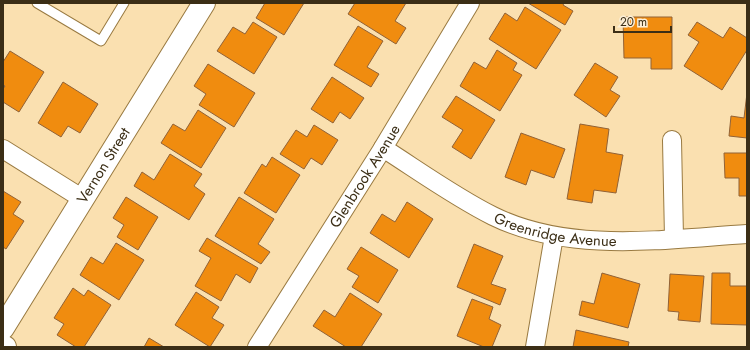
<svg xmlns="http://www.w3.org/2000/svg" width="750" height="350" viewBox="0 0 750 350" font-family="Jost,sans-serif">
  <style>
    .building { fill: #f08c0f; stroke: #916237 }
    .lines { fill: none; stroke-linecap: round; stroke-linejoin: round }
    .lane-casing { stroke: #997a41; stroke-width: 11 }
    .street-casing { stroke: #997a41; stroke-width: 20 }
    .secondary-casing { stroke: #997a41; stroke-width: 24 }
    .lane { stroke: #fff; stroke-width: 9 }
    .street { stroke: #fff; stroke-width: 18 }
    .secondary { stroke: #fff; stroke-width: 22 }
    .labels { text-anchor: middle; dominant-baseline: central; stroke-width: 4; stroke-linejoin: round; paint-order: stroke }
    .street-label { font-size: 15px; fill: #3b2e16; stroke: #fcefd7 }
  </style>
  <rect width="100%" height="100%" fill="#fae0b0"/>
  <g class="building">
    <polygon points="265,3 304,3 284,35 256,18"/>
    <polygon points="355,3 406,3 395,21 406,28 396,44 348,14"/>
    <polygon points="528,3 564,3 563,5 573,11 565,25"/>
    <polygon points="525,7 561,30 536,69 489,39 505,13 517,21"/>
    <polygon points="623,17 672,17 672,69 651,69 651,58 624,58"/>
    <polygon points="253,22 277,37 254,74 217,51 233,27 245,34"/>
    <polygon points="697,22 723,38 730,27 747,38 747,50 722,90 684,66 699,42 688,35"/>
    <polygon points="358,26 383,41 367,67 379,74 371,87 334,65"/>
    <polygon points="497,50 517,63 513,70 522,75 500,111 460,86 474,62 486,69"/>
    <polygon points="10,51 44,72 19,112 3,102 3,89 5,86 3,85 3,62"/>
    <polygon points="595,63 618,77 610,90 620,96 606,117 574,95"/>
    <polygon points="208,64 255,93 234,127 199,105 206,94 194,86"/>
    <polygon points="332,77 364,98 350,119 340,112 333,123 311,109"/>
    <polygon points="63,82 98,104 80,133 68,126 61,137 38,123"/>
    <polygon points="747,93 747,138 729,136 731,116 744,118"/>
    <polygon points="456,96 495,120 471,159 452,147 463,130 442,117"/>
    <polygon points="198,110 226,128 201,168 161,143 173,124 185,131"/>
    <polygon points="580,124 609,129 606,152 623,155 616,193 594,190 592,203 567,199"/>
    <polygon points="314,125 338,140 322,165 311,158 304,169 280,154 296,130 307,137"/>
    <polygon points="521,133 565,149 554,178 531,170 526,185 505,177"/>
    <polygon points="724,153 747,153 747,196 739,196 739,178 725,178"/>
    <polygon points="170,154 202,174 194,186 205,194 189,220 134,186 142,172 154,180"/>
    <polygon points="272,157 300,175 276,213 244,193 262,164 266,167"/>
    <polygon points="3,191 21,202 13,214 24,221 6,249 3,247"/>
    <polygon points="126,197 158,217 138,250 117,237 124,225 113,218"/>
    <polygon points="239,197 274,219 258,244 270,252 261,264 215,236"/>
    <polygon points="407,202 433,219 409,258 370,233 382,214 395,222"/>
    <polygon points="207,238 258,268 250,283 236,274 221,301 195,286 211,258 199,251"/>
    <polygon points="116,243 144,260 119,300 80,275 91,257 103,264"/>
    <polygon points="474,244 503,256 491,284 506,289 500,305 457,287"/>
    <polygon points="361,247 398,270 378,303 352,287 359,276 347,269"/>
    <polygon points="602,273 640,284 628,328 579,315 582,301 594,304"/>
    <polygon points="712,273 730,273 730,286 747,286 747,325 711,324"/>
    <polygon points="670,274 704,276 700,322 678,320 679,312 668,311"/>
    <polygon points="73,288 84,296 88,290 111,305 84,347 76,347 57,335 64,324 54,318"/>
    <polygon points="196,292 219,307 212,318 224,325 210,347 175,325"/>
    <polygon points="350,293 382,314 361,347 346,347 313,326 324,310 335,317"/>
    <polygon points="472,299 493,307 489,319 501,325 492,347 484,347 457,336"/>
    <polygon points="576,330 629,342 628,347 573,347"/>
    <polygon points="149,338 164,347 144,347"/>
  </g>
  <g class="lines">
    <defs>
      <polyline id="lane" points="37,3 101,41 124,3"/>
      <g id="street">
        <polyline points="672,140 674,238"/>
        <path id="s1" d="M 383,148 C 419,171 455,197 493,216 C 570,254 665,239 747,234"/>
        <polyline points="3,149 83,199"/>
        <path id="s2" d="M 257,347 L 383,148 L 470,3"/>
        <polyline points="535,347 554,236"/>
      </g>
      <g id="secondary">
        <path id="s3" d="M 3,328 L 204,3"/>
        <polyline points="3,346 5,347"/>
      </g>
    </defs>
    <use href="#lane" class="lane-casing"/>
    <use href="#street" class="street-casing"/>
    <use href="#secondary" class="secondary-casing"/>
    <use href="#lane" class="lane"/>
    <use href="#street" class="street"/>
    <use href="#secondary" class="secondary"/>
  </g>
  <g class="labels">
    <g class="street-label">
      <text stroke="none"><textPath href="#s3" startOffset="191">Vernon Street</textPath></text>
      <text stroke="none"><textPath href="#s2" startOffset="202">Glenbrook Avenue</textPath></text>
      <text stroke="none"><textPath href="#s1" startOffset="194">Greenridge Avenue</textPath></text>
    </g>
  </g>
  <rect width="750" height="350" fill="none" stroke="#3b2e16" stroke-width="8"/>
  <path d="M614 26v6h57v-6" fill="none" stroke="#3b2e16" stroke-width="2"/>
  <text x="620" y="26" font-size="12" fill="#3b2e16" stroke="#fcefd7" stroke-width="3" paint-order="stroke">20 m</text>
</svg>
